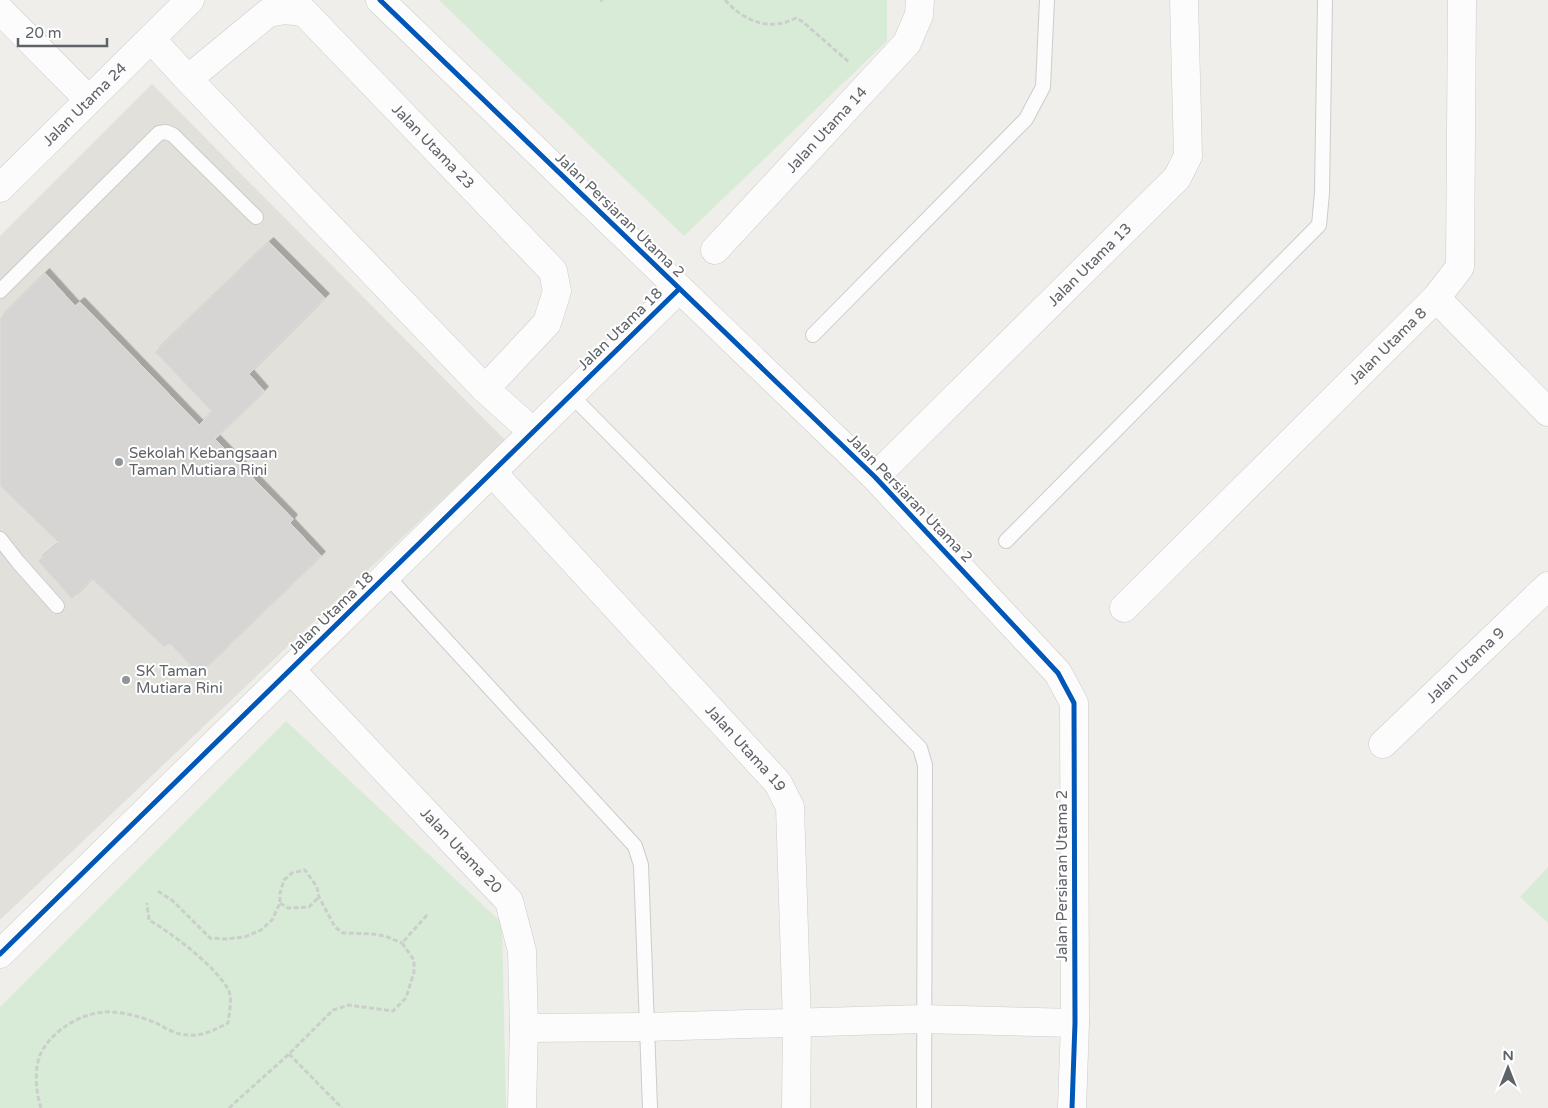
<svg xmlns="http://www.w3.org/2000/svg" width="1548" height="1108" viewBox="0 0 1548 1108" font-family="'Varela Round',sans-serif">
  <style>
    .education { fill: #e2e0da }
    .green { fill: #d8ebd6 }
    .building { fill: #d6d5d3; stroke: #deddd9; filter: url(#shadow) }
    .lines { fill: none; stroke-linecap: round; stroke-linejoin: round }
    .service-casing { stroke: #cbcccc; stroke-width: 16 }
    .minor-casing { stroke: #cbcccc; stroke-width: 29 }
    .path { stroke: #cacfcc; stroke-width: 3; stroke-dasharray: 5 2.5; stroke-linecap: butt }
    .service { stroke: #fdfcfc; stroke-width: 14 }
    .minor { stroke: #fdfcfc; stroke-width: 28 }
    .cycleway-casing { stroke: #fff; stroke-width: 8 }
    .cycleway { stroke: #0057b8; stroke-width: 5 }
    .poi-dot { fill: #919496; stroke: #fff; stroke-width: 2 }
    .labels { text-anchor: middle; dominant-baseline: central; stroke-width: 4; stroke-linejoin: round; paint-order: stroke }
    .street-label { font-size: 15px; fill: #5f6368; stroke: #fff }
    .poi-label { font-size: 15px; fill: #5f6368; stroke: #fff; text-anchor: start }
  </style>
  <defs>
    <filter id="shadow"><feDropShadow dx="4.5" dy="-4.5" stdDeviation="0" flood-color="#0004"/></filter>
  </defs>
  <rect width="100%" height="100%" fill="#efeeea"/>
  <polygon class="education" points="152,84 505,440 0,920 0,236"/>
  <g class="green">
    <polygon points="439,0 887,0 887,41 684,236"/>
    <polygon points="286,721 502,923 506,1108 0,1108 0,1007"/>
    <polygon points="1548,867 1548,923 1520,897"/>
  </g>
  <polygon class="building" points="269,242 325,298 249,374 264,391 215,439 293,519 290,523 321,556 199,674 170,644 164,647 92,579 72,599 38,561 59,543 0,486 0,318 45,273 75,306 80,302 199,425 212,412 155,352"/>
  <g class="lines">
    <defs>
      <g id="service">
        <polyline points="0,291 159,133 166,132 173,135 256,217"/>
        <polyline points="813,335 1026,119 1043,87 1047,0"/>
        <polyline points="571,395 920,748 925,765 924,1108"/>
        <polyline points="0,539 18,562 57,606"/>
        <polyline points="1006,541 1319,225 1322,193 1325,0"/>
        <polyline points="387,576 635,846 641,865 650,1108"/>
      </g>
      <g id="minor">
        <polyline points="380,0 875,477 1058,673 1074,703 1075,1023 1072,1108"/>
        <polyline points="0,10 89,100"/>
        <path id="s1" d="M 151,39 L 188,79 L 268,13 L 285,10 L 304,12 L 553,271 L 557,291 L 547,323 L 485,389 L 533,432"/>
        <polyline points="188,79 485,389"/>
        <path id="s2" d="M 0,188 L 190,0"/>
        <path id="s3" d="M 715,250 L 907,43 L 919,15 L 920,0"/>
        <polyline points="1436,298 1548,412"/>
        <path id="s4" d="M 492,472 L 778,783 L 790,807 L 797,1022 L 796,1108"/>
        <path id="s5" d="M 875,477 L 1177,178 L 1188,156 L 1184,0"/>
        <path id="s6" d="M 1124,608 L 1436,298 L 1460,267 L 1462,0"/>
        <path id="s7" d="M 291,670 L 509,901 L 522,951 L 524,1028 L 522,1108"/>
        <path id="s8" d="M 1383,744 L 1548,586"/>
        <polyline points="0,954 679,289"/>
        <polyline points="524,1028 647,1027 923,1019 1075,1023"/>
      </g>
    </defs>
    <use href="#service" class="service-casing"/>
    <use href="#minor" class="minor-casing"/>
    <g class="path">
      <polyline points="600,0 603,0"/>
      <path d="M 725,0 C 744,21 769,32 796,18 L 803,22 L 850,63"/>
      <polyline points="158,891 173,901 210,938 226,939 245,937 261,930 272,920 280,903 280,893 284,880 292,873 305,870 317,887 319,897 335,927 343,933 373,934 385,936 402,943"/>
      <polyline points="280,903 288,908 309,907 319,897"/>
      <polyline points="289,1054 342,1108"/>
      <path d="M 41,1108 C 36,1093 34,1070 40,1055 C 51,1030 85,1010 112,1012 C 127,1013 142,1017 156,1023 C 164,1027 173,1033 181,1034 C 200,1038 212,1031 228,1023 C 229,1013 233,998 228,989 C 214,965 173,934 149,920 L 147,903"/>
      <polyline points="229,1108 289,1054 333,1010 349,1005 393,1011 406,998 414,972 414,960 402,943 428,914"/>
    </g>
    <use href="#service" class="service"/>
    <use href="#minor" class="minor"/>
    <defs>
      <g id="cycleway">
        <polyline points="380,0 875,477 1058,673 1074,703 1075,1023 1072,1108"/>
        <polyline points="0,954 679,289"/>
      </g>
    </defs>
    <use href="#cycleway" class="cycleway-casing"/>
    <use href="#cycleway" class="cycleway"/>
  </g>
  <g class="poi-dot">
    <circle cx="119" cy="462" r="5"/>
    <circle cx="126" cy="680" r="5"/>
  </g>
  <g class="labels">
    <g class="street-label">
      <text stroke="none"><textPath href="#s2" startOffset="119">Jalan Utama 24</textPath></text>
      <text stroke="none"><textPath href="#s3" startOffset="164">Jalan Utama 14</textPath></text>
      <text stroke="none"><textPath href="#s1" startOffset="381">Jalan Utama 23</textPath></text>
      <text transform="translate(620 215) rotate(44)">Jalan Persiaran Utama 2</text>
      <text stroke="none"><textPath href="#s5" startOffset="302">Jalan Utama 13</textPath></text>
      <text transform="translate(620 329) rotate(-44)">Jalan Utama 18</text>
      <text stroke="none"><textPath href="#s6" startOffset="372">Jalan Utama 8</textPath></text>
      <text transform="translate(910 498) rotate(46)">Jalan Persiaran Utama 2</text>
      <text transform="translate(331 613) rotate(-44)">Jalan Utama 18</text>
      <text stroke="none"><textPath href="#s8" startOffset="114">Jalan Utama 9</textPath></text>
      <text stroke="none"><textPath href="#s4" startOffset="375">Jalan Utama 19</textPath></text>
      <text stroke="none"><textPath href="#s7" startOffset="248">Jalan Utama 20</textPath></text>
      <text transform="translate(1062 876) rotate(-90)">Jalan Persiaran Utama 2</text>
    </g>
    <g class="poi-label">
      <text x="129" y="453">Sekolah Kebangsaan<tspan x="129" dy="17">Taman Mutiara Rini</tspan></text>
      <text x="136" y="671">SK Taman<tspan x="136" dy="17">Mutiara Rini</tspan></text>
    </g>
  </g>
  <g transform="translate(1508 1068)" stroke="#ffffff" stroke-width="4" paint-order="stroke">
  <path d="M0-4L9 19L0 12L-9 19Z" fill="#5f6368"/>
  <text y="-8" font-size="14" font-weight="bold" text-anchor="middle" fill="#5f6368">N</text>
  </g>
  <path d="M18 38v8h89v-8" fill="none" stroke="#5f6368" stroke-width="2.5"/>
  <text x="25" y="38" font-size="15" fill="#5f6368" stroke="#ffffff" stroke-width="4" paint-order="stroke">20 m</text>
</svg>
